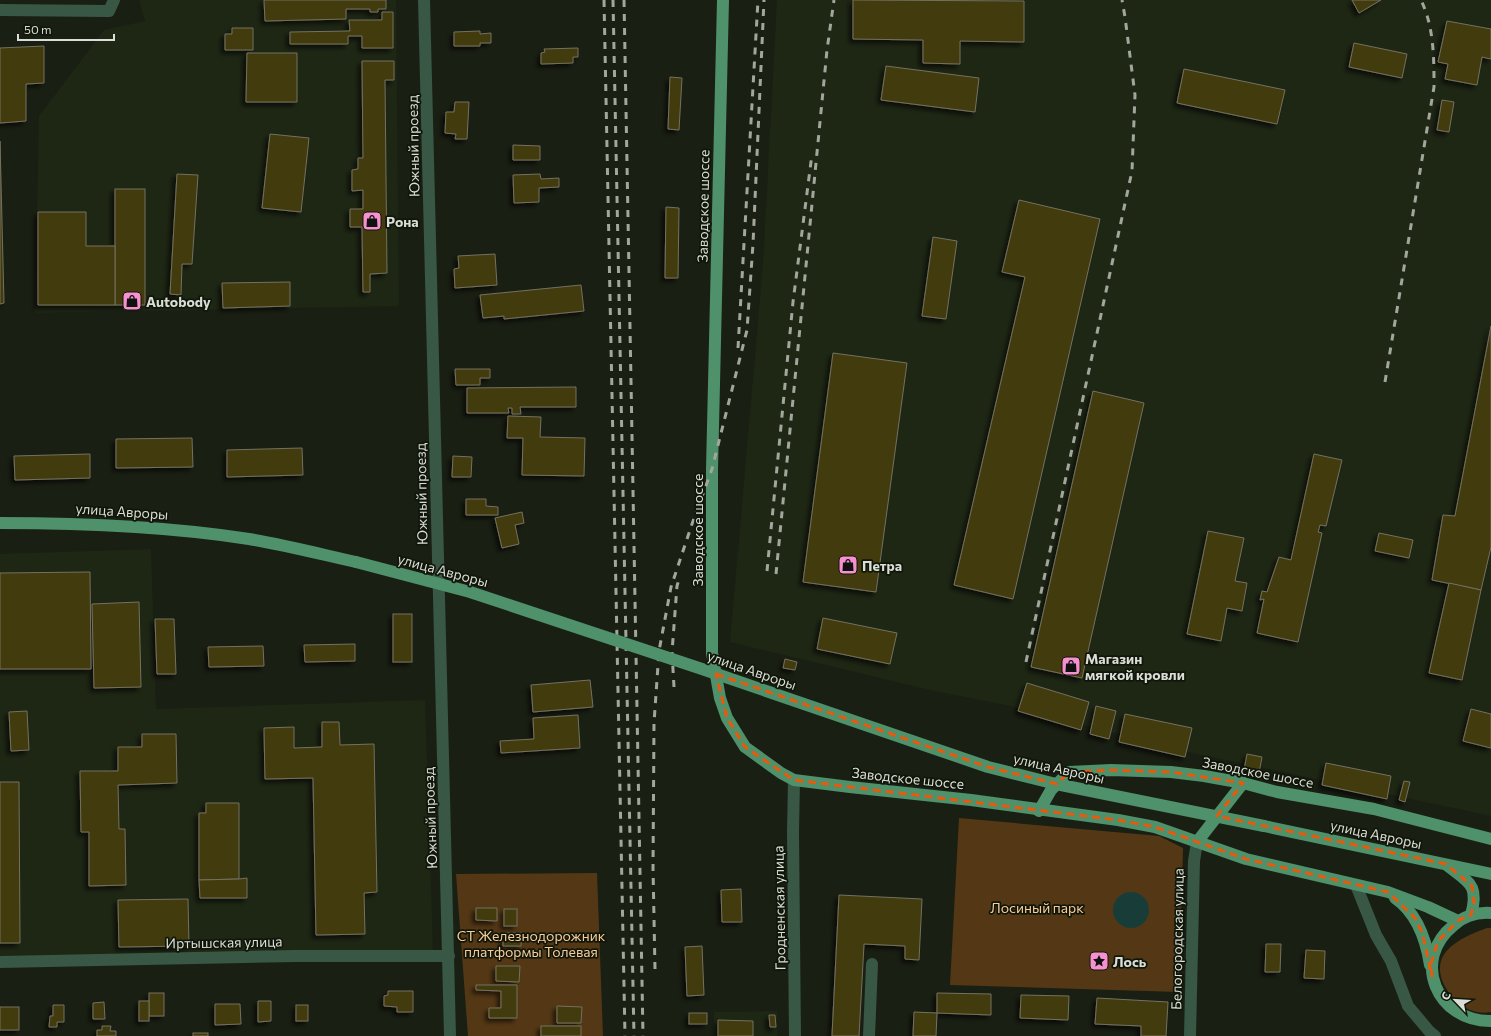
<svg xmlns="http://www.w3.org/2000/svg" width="1491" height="1036" viewBox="0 0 1491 1036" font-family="Commissioner,sans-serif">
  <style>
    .built { fill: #1e2614 }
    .green { fill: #543815 }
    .water { fill: #183d39 }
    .building { fill: #423a0b; stroke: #747161; filter: url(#shadow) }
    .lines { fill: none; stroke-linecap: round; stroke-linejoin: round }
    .street { stroke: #385744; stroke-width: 12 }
    .primary { stroke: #4e916b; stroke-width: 12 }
    .rail { stroke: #a2a69d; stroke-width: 3; stroke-dasharray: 7 7; stroke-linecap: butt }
    .primary-bridge { stroke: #4e916b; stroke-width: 12 }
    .marked { fill: none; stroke: #e8590c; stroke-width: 3; stroke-dasharray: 8 5; stroke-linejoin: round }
    .labels { text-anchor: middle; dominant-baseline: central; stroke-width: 3.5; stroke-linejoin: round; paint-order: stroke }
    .street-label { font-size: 14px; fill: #daded6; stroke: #11160a }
    .poi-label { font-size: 14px; font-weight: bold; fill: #daded6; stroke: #11160a; text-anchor: start }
    .park-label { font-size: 14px; fill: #f8cc99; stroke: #11160a }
  </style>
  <defs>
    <filter id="shadow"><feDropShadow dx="-3.5" dy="3.5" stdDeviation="2" flood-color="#0009"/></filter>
  </defs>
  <rect width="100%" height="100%" fill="#1a1f13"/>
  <g class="built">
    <polygon points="139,0 396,0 399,306 35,313 39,116 104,30 145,21"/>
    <polygon points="777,0 1491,0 1491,816 1183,751 1010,706 930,690 730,642 763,264"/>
    <polygon points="151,549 156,709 425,700 433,951 0,967 0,554"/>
    <polygon points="777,1011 777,1036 714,1036 714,1012"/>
  </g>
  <g class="green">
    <polygon points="959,818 1159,836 1183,848 1179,992 950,985"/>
    <polygon points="597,873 603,1036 468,1036 456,874"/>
    <path d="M 1487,928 L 1491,928 L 1491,1012 C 1485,1013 1478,1013 1473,1011 C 1455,1005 1435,981 1441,961 C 1446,944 1472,933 1487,928 Z"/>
  </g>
  <circle class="water" cx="1131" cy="910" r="18"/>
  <g class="building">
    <polygon points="264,0 386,0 386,9 378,9 378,12 370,12 370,9 346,9 346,19 265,21"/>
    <polygon points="853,0 1024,1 1024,42 960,41 960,64 923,63 923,40 853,39"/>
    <polygon points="1352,0 1381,0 1359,13"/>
    <polygon points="382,12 393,12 393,48 362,48 362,36 348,36 348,44 290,44 290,32 350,31 349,20 382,20"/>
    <polygon points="1447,21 1491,29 1491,59 1482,57 1477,85 1445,79 1448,64 1438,62"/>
    <polygon points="232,28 253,28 253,50 225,50 225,34 232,34"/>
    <polygon points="480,31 480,34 491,33 491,43 480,43 480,46 454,46 454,32"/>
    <polygon points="1354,43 1407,54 1402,78 1349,67"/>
    <polygon points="44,46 44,83 26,84 26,121 0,123 0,48"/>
    <polygon points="578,48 578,57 573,57 573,63 541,64 541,53 545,52 544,49"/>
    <polygon points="247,53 297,53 297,102 246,102"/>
    <polygon points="362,61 394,61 394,80 385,80 387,273 370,274 370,292 363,292 362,227 350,227 350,209 363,209 363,190 352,191 352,170 358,169 358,158 363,158"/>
    <polygon points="886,66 979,78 975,112 881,100"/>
    <polygon points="1184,69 1285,90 1277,124 1177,103"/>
    <polygon points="670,77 682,78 679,130 668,129"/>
    <polygon points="1442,100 1454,102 1449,132 1437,130"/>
    <polygon points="455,102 469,102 467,139 455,139 456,134 445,133 446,112 454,112"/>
    <polygon points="270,134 309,138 301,212 262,208"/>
    <polygon points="0,141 4,303 0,304"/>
    <polygon points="513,145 540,146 540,160 513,160"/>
    <polygon points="177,174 198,175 192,264 182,264 181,295 170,294"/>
    <polygon points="540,174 541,179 559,178 559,187 539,188 539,202 514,203 513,175"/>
    <rect x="115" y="189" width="30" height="116"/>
    <polygon points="1019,200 1100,219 1013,599 954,585 1025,277 1002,272"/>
    <polygon points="666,207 679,208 678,278 665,278"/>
    <polygon points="38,212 86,212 86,246 115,246 115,305 38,305"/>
    <polygon points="933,237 957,241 946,319 922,316"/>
    <polygon points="495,254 497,285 455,288 454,269 459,268 458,256"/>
    <polygon points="290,282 290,306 223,308 222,283"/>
    <polygon points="581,285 584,311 504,319 504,316 483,318 480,295"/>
    <polygon points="1491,326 1491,547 1481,590 1432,580 1443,515 1455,516"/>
    <polygon points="833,353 907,363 876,592 803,582"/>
    <polygon points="455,369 490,369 490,378 480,378 480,385 456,385"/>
    <polygon points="576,387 576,407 520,407 521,414 512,414 512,408 508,408 509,413 467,413 467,388"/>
    <polygon points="1093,391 1144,403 1082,678 1031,667"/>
    <polygon points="508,416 541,417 540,437 585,438 584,476 522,475 523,438 507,438"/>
    <polygon points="192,438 193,467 116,468 116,439"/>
    <polygon points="302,448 303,475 227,477 227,450"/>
    <polygon points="90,454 90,478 15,480 14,456"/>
    <polygon points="1314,454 1342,460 1326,526 1320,525 1318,532 1322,533 1298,642 1257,633 1264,599 1260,600 1262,591 1267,592 1279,557 1291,560"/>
    <polygon points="453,456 472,457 471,477 452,477"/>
    <polygon points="466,499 486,499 486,506 498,507 498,515 466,515"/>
    <polygon points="522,512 524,523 515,525 519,544 502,548 495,518"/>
    <polygon points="1208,531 1244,538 1235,581 1247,583 1242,611 1227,608 1221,641 1187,634"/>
    <polygon points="1379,533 1413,540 1409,558 1375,551"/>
    <polygon points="90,572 91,669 0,669 0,573"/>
    <polygon points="1449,583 1481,590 1462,680 1429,673"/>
    <polygon points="139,602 141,687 94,688 92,604"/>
    <rect x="393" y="614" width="19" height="48"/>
    <polygon points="823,618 897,633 890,664 817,649"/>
    <polygon points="155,619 174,619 176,674 157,674"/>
    <polygon points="355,644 355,661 305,662 304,645"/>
    <polygon points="263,646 264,666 209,667 208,647"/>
    <polygon points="785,659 797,662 795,670 783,668"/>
    <polygon points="590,680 593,707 533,712 531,685"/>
    <polygon points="1027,683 1089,702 1081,730 1018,711"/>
    <polygon points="1096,706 1116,711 1109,739 1090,734"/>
    <polygon points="1471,709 1491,714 1491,748 1463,741"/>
    <polygon points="27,711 29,750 11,751 9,712"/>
    <polygon points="1125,714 1192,728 1185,757 1119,742"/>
    <polygon points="578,715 580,748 501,753 500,741 534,739 533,718"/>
    <polygon points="322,722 339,722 340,745 374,744 377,892 364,893 365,934 316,935 313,778 265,779 264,728 294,727 294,748 322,747"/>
    <polygon points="142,734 176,734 177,783 118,785 119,829 125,829 126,885 89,886 89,832 81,832 80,771 118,771 118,747 142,747"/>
    <polygon points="1247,754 1262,757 1259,773 1244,770"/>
    <polygon points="1326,763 1391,776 1387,799 1322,785"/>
    <polygon points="1404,781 1410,782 1405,802 1399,800"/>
    <polygon points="0,782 19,782 20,943 0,943"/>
    <polygon points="206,803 239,803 239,879 199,880 199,813 206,813"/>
    <polygon points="247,878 247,898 200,898 199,880 239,879"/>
    <polygon points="741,889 742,922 722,922 721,890"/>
    <polygon points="839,895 922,899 919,960 905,959 905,946 864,944 859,1036 832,1036"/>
    <polygon points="188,899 189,946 119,947 118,900"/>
    <polygon points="476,908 497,908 497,921 476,920"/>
    <rect x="504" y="909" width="13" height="17"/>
    <polygon points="503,933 522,933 521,946 503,946"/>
    <polygon points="1266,944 1281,944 1280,972 1265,972"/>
    <polygon points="702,946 704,995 687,996 685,947"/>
    <polygon points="1306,950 1325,951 1324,979 1304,978"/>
    <polygon points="496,966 520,966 519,982 496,981"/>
    <polygon points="476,985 517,985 517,1018 489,1018 489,1008 501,1008 501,991 476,990"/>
    <polygon points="388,991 413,991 413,1012 397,1012 397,1007 384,1006 384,996 388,995"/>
    <rect x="149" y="993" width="15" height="23"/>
    <polygon points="937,993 991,994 991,1015 937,1013"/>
    <polygon points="1021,995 1069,996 1068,1020 1020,1018"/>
    <polygon points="1097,998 1168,1002 1166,1036 1141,1036 1141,1026 1095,1024"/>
    <rect x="139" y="1001" width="10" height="20"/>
    <polygon points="258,1001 271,1001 271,1021 258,1022"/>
    <polygon points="104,1002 105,1019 93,1019 93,1003"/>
    <polygon points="215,1004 240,1004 241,1024 215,1025"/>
    <polygon points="53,1005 64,1005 64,1022 57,1022 57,1027 49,1027 50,1016 53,1016"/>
    <rect x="296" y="1005" width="12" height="16"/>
    <polygon points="557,1006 582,1007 581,1023 557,1023"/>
    <rect x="0" y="1007" width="19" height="23"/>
    <polygon points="914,1012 937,1013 936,1036 913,1036"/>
    <rect x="689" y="1013" width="18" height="11"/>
    <polygon points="769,1015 775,1015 776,1027 770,1027"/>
    <polygon points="718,1020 753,1021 753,1036 718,1036"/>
    <polygon points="102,1026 111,1026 110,1031 116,1031 116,1036 97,1036 97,1030 102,1030"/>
    <rect x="541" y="1026" width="40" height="10"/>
    <rect x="193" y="1033" width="15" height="3"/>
  </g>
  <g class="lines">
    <g class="street">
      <polyline points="424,0 450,1036"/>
      <polyline points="0,10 109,11 114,0"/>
      <polyline points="794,780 793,832 795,1036"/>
      <polyline points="1356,885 1376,935 1391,961 1408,1006 1429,1031 1435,1036"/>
      <polyline points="0,962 296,956 449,956"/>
      <polyline points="869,1036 872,964"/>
      <polyline points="1190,1036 1194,861 1197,842"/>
    </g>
    <g class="primary">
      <polyline points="723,0 712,469 712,653 720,698 727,718 745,747 781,773 794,780 850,787 971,800 1118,820 1155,827 1246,859 1388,892 1428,907 1458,921"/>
      <path d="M 0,523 C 83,523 166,526 249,539 C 285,545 320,554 356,562"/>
      <polyline points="1039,811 1051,790 1069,772 1111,770 1171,772 1204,776 1243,783 1277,792 1374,809 1491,839"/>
      <polyline points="1264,826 1491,874"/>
      <polyline points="1197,842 1243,783"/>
      <path d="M 1448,866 C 1470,883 1479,885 1471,915"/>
      <path d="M 1395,898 C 1417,913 1426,939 1430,965"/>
      <path d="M 1491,913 C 1478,912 1464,916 1454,925 C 1410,960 1437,1022 1491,1021"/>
    </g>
    <g class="rail">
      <polyline points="604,0 625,1036"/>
      <polyline points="613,0 634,1036"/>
      <polyline points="624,0 643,1036"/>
      <polyline points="738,348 758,0"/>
      <path d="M 1385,382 L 1434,87 C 1434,58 1434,27 1421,0"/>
      <polyline points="767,571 793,302 812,154"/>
      <polyline points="776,574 827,50 834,0"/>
      <polyline points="1026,662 1132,171 1135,95 1125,17 1122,0"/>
      <polyline points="674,687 672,652 677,586 680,576"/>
      <polyline points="655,969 653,868 654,723 659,651 671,587 692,524 712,469 747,330 753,244 764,0"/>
    </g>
    <polyline class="primary-bridge" points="356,562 470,592 702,669 988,767 1056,784 1264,826"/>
  </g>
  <path class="marked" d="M 716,674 L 988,767 L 1057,784 L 1069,772 L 1111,770 L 1171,772 L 1243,783 L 1217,816 L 1446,864 L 1472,886 L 1474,903 L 1471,915 L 1459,920 L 1438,941 L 1431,964 L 1432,976 L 1422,932 L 1415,918 L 1388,892 L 1246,859 L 1155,827 L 1118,820 L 794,780 L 745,747 L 727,718 Z"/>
  <defs>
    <symbol id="shop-square" viewBox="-11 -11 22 22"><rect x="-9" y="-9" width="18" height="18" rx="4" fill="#f790ce" stroke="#11160a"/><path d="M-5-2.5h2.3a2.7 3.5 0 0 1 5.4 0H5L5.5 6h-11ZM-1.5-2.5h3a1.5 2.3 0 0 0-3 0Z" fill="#111"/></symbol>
    <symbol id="sight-square" viewBox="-11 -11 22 22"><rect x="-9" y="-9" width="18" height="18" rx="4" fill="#f790ce" stroke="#11160a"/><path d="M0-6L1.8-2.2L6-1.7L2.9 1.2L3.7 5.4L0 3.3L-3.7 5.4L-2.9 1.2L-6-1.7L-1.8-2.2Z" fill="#111"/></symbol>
  </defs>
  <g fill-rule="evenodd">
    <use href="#shop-square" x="361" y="210" width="22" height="22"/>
    <use href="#shop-square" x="121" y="290" width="22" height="22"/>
    <use href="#shop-square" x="837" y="554" width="22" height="22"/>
    <use href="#shop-square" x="1060" y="655" width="22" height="22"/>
    <use href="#sight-square" x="1088" y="950" width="22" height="22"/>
  </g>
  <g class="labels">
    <g class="street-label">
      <text transform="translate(413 146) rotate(-91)">Южный проезд</text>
      <text transform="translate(703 206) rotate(-89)">Заводское шоссе</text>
      <text transform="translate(421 494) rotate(-91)">Южный проезд</text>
      <text transform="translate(122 511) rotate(4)">улица Авроры</text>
      <text transform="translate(697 530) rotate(-90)">Заводское шоссе</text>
      <text transform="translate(443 570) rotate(15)">улица Авроры</text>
      <text transform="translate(752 670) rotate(19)">улица Авроры</text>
      <text transform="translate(1059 768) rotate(13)">улица Авроры</text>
      <text transform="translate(1258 772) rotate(11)">Заводское шоссе</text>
      <text transform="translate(908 778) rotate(6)">Заводское шоссе</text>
      <text transform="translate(430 818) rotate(-92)">Южный проезд</text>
      <text transform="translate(1376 834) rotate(12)">улица Авроры</text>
      <text transform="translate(779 908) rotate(-91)">Гродненская улица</text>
      <text transform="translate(1177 939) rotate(-89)">Белогородская улица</text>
      <text transform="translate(224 942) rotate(-1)">Иртышская улица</text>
    </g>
    <g class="poi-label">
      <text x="386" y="221">Рона</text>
      <text x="146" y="301">Autobody</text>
      <text x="862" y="565">Петра</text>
      <text x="1085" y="658">Магазин<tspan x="1085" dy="16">мягкой кровли</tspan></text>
      <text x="1113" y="961">Лось</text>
    </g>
    <g class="park-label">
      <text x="1037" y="907">Лосиный парк</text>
      <text x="531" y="935">СТ Железнодорожник<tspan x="531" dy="16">платформы Толевая</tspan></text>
    </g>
  </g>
  <g transform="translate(1455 1000) rotate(295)" stroke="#11160a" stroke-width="3" paint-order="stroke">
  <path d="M0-3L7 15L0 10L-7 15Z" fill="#daded6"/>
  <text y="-6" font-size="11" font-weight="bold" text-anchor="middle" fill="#daded6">С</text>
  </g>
  <path d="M18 34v6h96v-6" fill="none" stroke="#daded6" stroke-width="2"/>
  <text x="24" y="34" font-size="12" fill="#daded6" stroke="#11160a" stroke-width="3" paint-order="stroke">50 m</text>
</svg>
